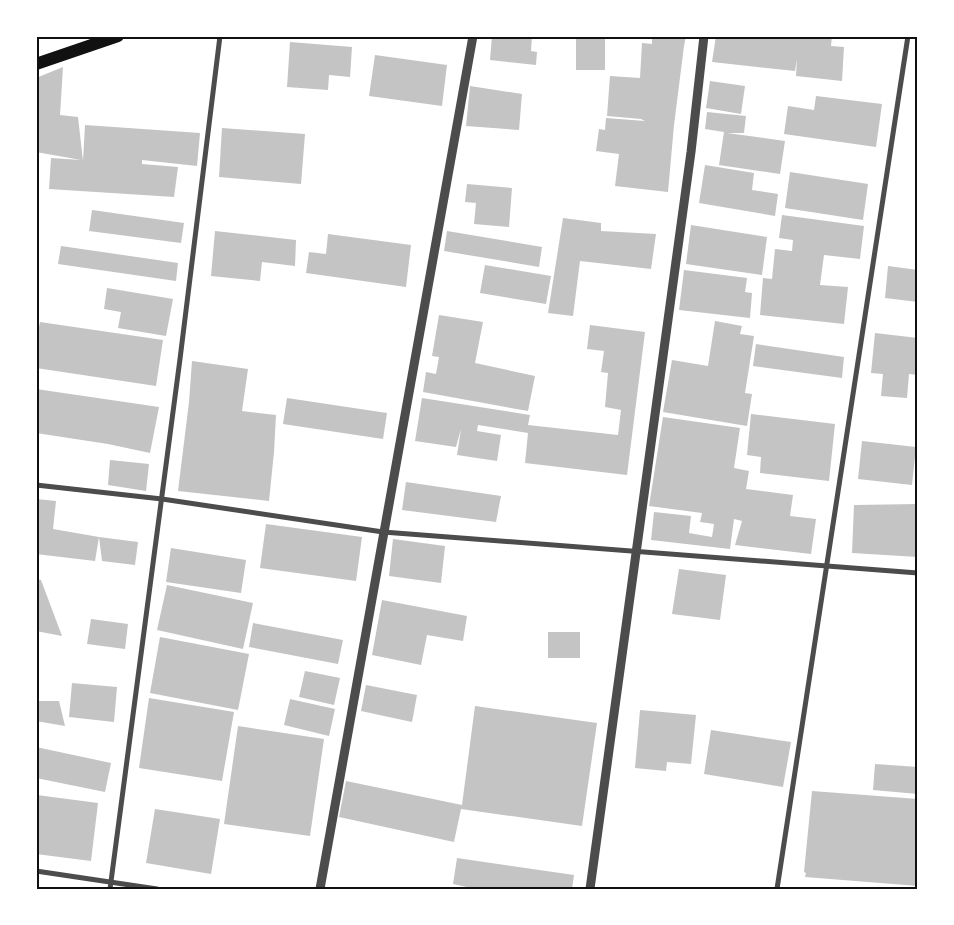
<svg xmlns="http://www.w3.org/2000/svg" width="954" height="925" viewBox="0 0 954 925" font-family="Montserrat,sans-serif">
  <style>
    .building { fill: #c4c4c4 }
    .lines { fill: none; stroke-linecap: round; stroke-linejoin: round }
    .minor { stroke: #4c4c4c; stroke-width: 5 }
    .tertiary { stroke: #4c4c4c; stroke-width: 9 }
    .primary { stroke: #111; stroke-width: 12 }
    .neatline { fill: none; stroke: #111; stroke-width: 2 }
  </style>
  <rect width="100%" height="100%" fill="#fff"/>
  <g class="building">
    <polygon points="492,36 532,36 531,51 537,52 536,65 490,60"/>
    <rect x="576" y="36" width="29" height="34"/>
    <polygon points="652,36 686,36 684,46 674,125 668,192 615,186 619,154 596,151 599,129 605,130 606,118 645,121 641,119 607,116 610,76 640,78 642,43 652,44"/>
    <polygon points="716,36 832,36 831,46 844,47 842,81 796,76 797,59 795,71 712,62"/>
    <polygon points="290,42 352,47 350,77 329,75 328,90 287,87"/>
    <polygon points="375,55 447,65 442,106 369,96"/>
    <polygon points="63,67 60,115 78,117 83,161 85,125 200,133 197,166 142,160 142,164 178,167 174,197 49,189 51,158 81,160 36,152 36,78"/>
    <polygon points="710,81 745,86 741,114 706,108"/>
    <polygon points="470,86 522,94 519,130 466,126"/>
    <polygon points="816,96 882,104 876,147 784,134 788,106 814,110"/>
    <polygon points="707,112 746,116 744,133 727,133 785,141 780,174 719,165 724,132 705,129"/>
    <polygon points="222,128 305,134 301,184 219,177"/>
    <polygon points="705,165 754,173 752,190 778,194 775,216 699,203"/>
    <polygon points="790,172 868,184 863,220 785,208"/>
    <polygon points="467,184 512,188 509,227 474,224 476,203 465,202"/>
    <polygon points="92,210 184,223 181,243 89,231"/>
    <polygon points="782,215 864,226 860,259 824,255 820,285 848,287 844,324 760,315 763,278 772,279 775,249 792,251 793,240 779,238"/>
    <polygon points="563,218 601,223 601,231 656,234 651,269 580,261 573,316 548,313"/>
    <polygon points="691,225 767,237 762,275 686,264"/>
    <polygon points="215,231 296,240 295,266 262,262 260,281 211,276"/>
    <polygon points="447,231 542,247 539,267 444,251"/>
    <polygon points="328,234 411,245 406,287 306,273 309,252 326,254"/>
    <polygon points="61,246 178,263 176,281 58,264"/>
    <polygon points="485,265 551,276 546,304 480,293"/>
    <polygon points="888,266 918,270 918,302 885,298"/>
    <polygon points="684,270 747,278 745,292 752,293 750,318 679,310"/>
    <polygon points="107,288 173,299 166,336 118,328 121,312 104,309"/>
    <polygon points="439,315 483,322 475,363 535,376 528,411 423,392 426,372 436,374 439,357 432,356"/>
    <polygon points="715,321 742,326 740,334 754,336 745,393 752,394 747,426 663,412 672,360 708,366"/>
    <polygon points="40,322 163,340 156,386 36,368 36,344"/>
    <polygon points="590,325 645,332 627,475 525,463 528,433 478,425 477,431 501,435 497,461 457,455 461,429 456,447 415,441 422,398 530,415 528,425 618,435 621,410 605,407 608,373 601,372 604,351 587,349"/>
    <polygon points="875,333 918,338 918,375 909,374 907,398 881,396 883,374 871,373"/>
    <polygon points="756,344 844,357 842,378 753,366"/>
    <polygon points="192,361 248,369 242,411 276,415 274,452 269,501 178,491 189,402"/>
    <polygon points="36,389 159,407 150,453 108,444 36,433"/>
    <polygon points="287,398 387,413 383,439 283,424"/>
    <polygon points="751,414 835,424 829,481 760,473 761,457 747,455"/>
    <polygon points="663,417 740,428 734,468 749,471 746,489 793,495 790,516 816,519 811,554 735,545 742,521 734,519 730,549 651,540 654,512 691,516 689,533 712,537 714,524 700,522 702,513 649,506"/>
    <polygon points="862,441 916,447 912,485 858,479"/>
    <polygon points="110,460 149,464 146,491 108,485"/>
    <polygon points="406,482 501,496 496,522 402,510"/>
    <polygon points="36,499 56,501 53,529 99,537 95,561 36,554"/>
    <polygon points="918,504 918,557 852,553 854,505"/>
    <polygon points="266,524 362,537 356,581 260,568"/>
    <polygon points="99,537 138,542 135,565 102,561"/>
    <polygon points="393,539 445,546 441,583 389,576"/>
    <polygon points="171,548 246,560 241,593 166,582"/>
    <polygon points="679,569 726,575 720,620 672,614"/>
    <polygon points="36,579 41,580 62,636 36,631"/>
    <polygon points="167,585 253,603 243,649 157,630"/>
    <polygon points="382,600 467,616 463,641 427,635 421,665 372,655"/>
    <polygon points="91,619 128,624 125,649 87,644"/>
    <polygon points="253,623 343,640 338,664 249,647"/>
    <rect x="548" y="632" width="32" height="26"/>
    <polygon points="160,637 249,654 238,710 150,693"/>
    <polygon points="305,671 340,678 334,705 299,697"/>
    <polygon points="72,683 117,687 114,722 69,717"/>
    <polygon points="366,685 417,695 412,722 361,711"/>
    <polygon points="149,698 234,712 222,781 139,768"/>
    <polygon points="290,699 335,709 329,736 284,725"/>
    <polygon points="36,701 59,701 65,726 36,721"/>
    <polygon points="475,706 597,723 582,826 461,809 454,842 339,817 346,781 462,805"/>
    <polygon points="640,710 696,715 691,764 667,762 666,771 635,768"/>
    <polygon points="238,726 324,739 310,836 224,824"/>
    <polygon points="711,730 791,742 783,787 704,774"/>
    <polygon points="36,747 111,763 105,792 36,778"/>
    <polygon points="875,764 918,767 918,794 873,790"/>
    <polygon points="812,791 918,799 918,886 805,877 806,873 804,872"/>
    <polygon points="37,795 98,803 91,861 36,854"/>
    <polygon points="155,809 220,819 211,874 146,863"/>
    <polygon points="457,858 574,875 572,889 476,889 453,884"/>
  </g>
  <g class="lines">
    <g class="minor">
      <polyline points="36,485 162,499 383,532 918,573"/>
      <polyline points="36,871 157,889"/>
      <polyline points="110,889 180,359 220,36"/>
      <polyline points="777,889 908,36"/>
    </g>
    <g class="tertiary">
      <polyline points="320,889 473,36"/>
      <polyline points="590,889 691,152 704,36"/>
    </g>
    <polyline class="primary" points="36,64 118,36"/>
  </g>
  <rect width="954" height="925" fill="none" stroke="#ffffff" stroke-width="75"/>
  <rect x="38" y="38" width="878" height="850" class="neatline"/>
</svg>
